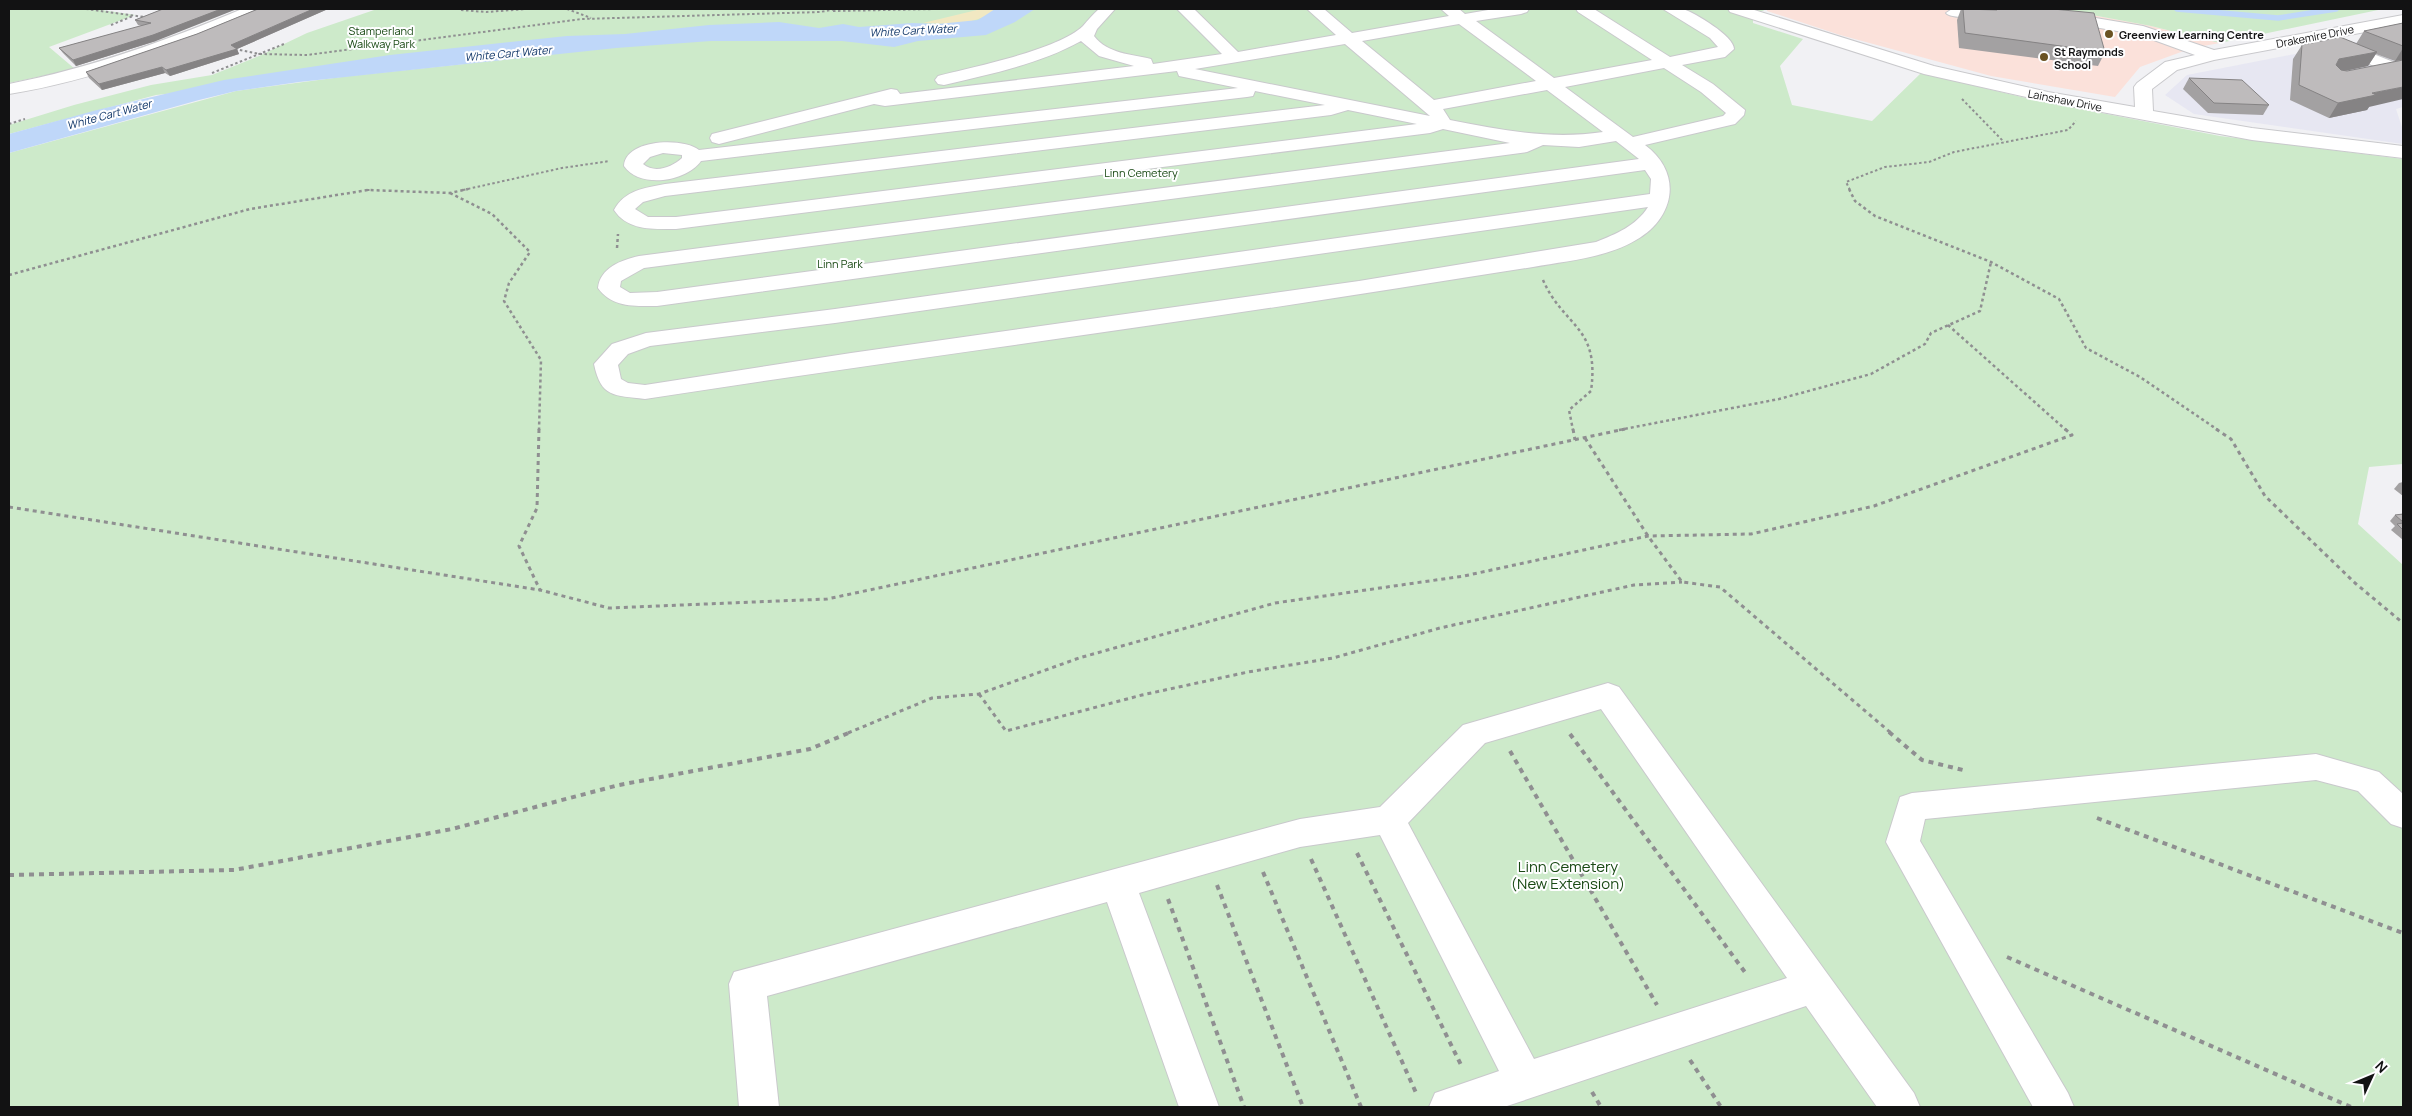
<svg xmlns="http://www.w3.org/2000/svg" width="2412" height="1116" viewBox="0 0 2412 1116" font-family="Manrope,sans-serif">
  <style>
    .built { fill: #e7e7f2 }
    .education { fill: #fbe1da }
    .green { fill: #cdeaca }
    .sand { fill: #f1e8c2 }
    .water { fill: #bfd7f9 }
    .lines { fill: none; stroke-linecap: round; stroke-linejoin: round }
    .stream { stroke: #bfd7f9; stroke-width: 5.5 }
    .minor-casing { stroke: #c9c9cc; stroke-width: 2 }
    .path-far3 { stroke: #8f8f91; stroke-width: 2; stroke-dasharray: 2.5 2.5; stroke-linecap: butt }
    .path-far2 { stroke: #8f8f91; stroke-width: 2.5; stroke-dasharray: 3 3; stroke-linecap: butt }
    .path-far1 { stroke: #8f8f91; stroke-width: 3; stroke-dasharray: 4 4; stroke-linecap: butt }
    .path { stroke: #8f8f91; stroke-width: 4; stroke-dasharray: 5 5; stroke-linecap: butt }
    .minor { fill: #fff; fill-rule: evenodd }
    .wall { fill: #a3a1a2 }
    .shaded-wall { fill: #858384 }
    .building { fill: #bebbbc; stroke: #858384 }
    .poi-dot { fill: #6a5222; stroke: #fefeff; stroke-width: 2 }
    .labels { text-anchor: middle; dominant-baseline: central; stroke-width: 4; stroke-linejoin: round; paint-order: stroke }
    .far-park-label { font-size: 11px; fill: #194914; stroke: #fefeff }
    .far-water-label { font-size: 11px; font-style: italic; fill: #103668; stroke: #fefeff }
    .far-poi-label { font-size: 11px; font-weight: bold; fill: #121213; stroke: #fefeff; text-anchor: start }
    .far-street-label { font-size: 11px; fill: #121213; stroke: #fefeff }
    .near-park-label { font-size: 15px; fill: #194914; stroke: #fefeff }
  </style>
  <rect width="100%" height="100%" fill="#f1f1f4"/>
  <polygon class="built" points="2403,33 2403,107 2396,109 2403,130 2403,144 2194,114 2165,95 2187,75"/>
  <polygon class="education" points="1767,9 2030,9 2087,14 2151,26 2220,43 2192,48 2140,67 2115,97 1991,76 1840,35 1767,11"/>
  <g class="green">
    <polygon points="9,9 95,9 135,15 49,47 75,69 9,83"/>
    <polygon points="377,9 1767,9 1753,15 1753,23 1803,39 1780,66 1792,105 1872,121 1921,73 2030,99 2220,136 2403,159 2403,464 2369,467 2358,524 2403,565 2403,1107 9,1107 9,153 236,91 349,76 588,51 156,95 9,134 9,125 74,105 151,85 212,75 259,56 307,33"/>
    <polygon points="2030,9 2383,9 2220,43 2151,26 2087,14"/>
  </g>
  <path class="sand" d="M 981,9 L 995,9 C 978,26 946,24 923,23 Z"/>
  <polygon class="water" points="995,9 1035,9 1015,22 986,35 918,41 894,47 842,41 711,41 616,48 299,82 236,91 199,100 9,153 9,134 97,110 224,80 390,55 567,36 625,34 709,25 779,22 819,28 843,24 859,27 912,23 938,24 978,20"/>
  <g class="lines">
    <polyline class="stream" points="2177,9 2278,18 2336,9"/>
    <defs>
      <g id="minor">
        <path d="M 242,9 L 263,9 L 261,12 C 179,47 96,80 9,94 L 9,84 C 90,68 166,41 242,9 Z"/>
        <path d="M 1099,9 L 1115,9 L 1097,29 L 1094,36 C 1108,54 1131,54 1151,59 L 1153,64 L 1222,54 L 1177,9 L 1194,9 L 1238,52 L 1336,35 L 1307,9 L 1324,9 L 1352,33 L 1449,16 L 1441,9 L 1459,9 L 1465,14 L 1494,9 L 1529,9 L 1527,12 L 1521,14 L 1476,21 L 1554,78 L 1652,60 L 1578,12 L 1576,9 L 1594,9 L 1670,57 L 1718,47 L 1710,38 L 1663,9 C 1669,9 1677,7 1683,9 C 1695,13 1734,36 1734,49 L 1725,57 L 1682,65 L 1713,84 L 1745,110 L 1744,115 L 1735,124 L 1645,145 C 1683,173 1675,218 1636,240 C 1606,258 1566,261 1533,267 C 1488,274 1443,281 1399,288 C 1148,328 896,360 645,399 C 614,395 601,398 594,364 L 612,344 L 646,333 L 835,309 L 1650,194 L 1651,179 L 1645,170 L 657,306 C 635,306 612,308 598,288 C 600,268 621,260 639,256 L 1510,143 L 1443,129 L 1430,133 L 676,229 C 653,229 628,231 614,210 C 625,190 644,188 665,184 L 1325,105 L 1255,91 L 1253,96 L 1247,97 L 701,161 C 686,182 640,189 624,166 C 625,139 683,137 699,150 L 1238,88 L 1179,76 L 1177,71 L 885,106 L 874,104 L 719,144 L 712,142 L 710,138 L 712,134 L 891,89 L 897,90 L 900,94 L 1134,66 L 1099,56 L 1081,41 C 1040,64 990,74 944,85 L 938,84 L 935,80 L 938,76 C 973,67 1058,50 1083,26 C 1088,20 1093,14 1099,9 ZM 1459,24 L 1536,81 L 1434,100 L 1362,41 ZM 1345,44 L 1430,116 L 1195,69 ZM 1664,68 L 1701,92 L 1726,113 L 1723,116 L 1633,137 L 1565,87 ZM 1547,90 L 1603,132 C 1550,140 1502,130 1450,120 L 1443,109 ZM 1348,110 L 1417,124 L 676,217 L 648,217 L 635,209 L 643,202 L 665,196 L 1331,115 ZM 1616,141 L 1639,159 L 657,292 L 630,293 L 620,287 L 621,281 L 644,268 L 1498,156 L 1527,152 L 1543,145 L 1579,147 ZM 663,153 L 682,155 L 682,158 C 672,167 655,174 643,164 L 650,157 ZM 1648,207 C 1636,226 1616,234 1596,242 L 1359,281 L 851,353 L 645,385 L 628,383 L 621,379 L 618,365 L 628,354 L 650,346 L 835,323 Z"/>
        <polygon points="1728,9 1751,9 1934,66 2048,92 2135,107 2134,87 2137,83 2165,62 2195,55 2140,35 2054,20 2052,17 2054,14 2060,12 2143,26 2214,50 2403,15 2403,25 2214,60 2177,70 2152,89 2153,111 2252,128 2403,146 2403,158 2252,140 2048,102 1924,74 1730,12"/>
        <path d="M 1952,9 L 2003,9 L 2005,11 C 2000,18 1951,20 1946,13 Z"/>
        <polygon points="2338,40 2396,63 2403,61 2403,71 2394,73 2388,72 2332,48 2330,45 2332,42"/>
        <path d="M 1608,683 L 1619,687 L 1914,1093 L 1920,1107 L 1877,1107 L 1806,1006 L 1504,1107 L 1429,1107 L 1435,1093 L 1499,1071 L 1380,835 L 1300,847 L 1139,893 L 1219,1107 L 1179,1107 L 1107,902 L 767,996 L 779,1107 L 739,1107 L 729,984 L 734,972 L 1300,819 L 1380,807 L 1463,725 ZM 1601,709 L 1787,978 L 1534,1059 L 1408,823 L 1485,743 Z"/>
        <polygon points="2316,754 2379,772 2403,794 2403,828 2391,824 2358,791 2316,780 1925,819 1920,841 2068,1093 2074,1107 2033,1107 1886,842 1900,797 1912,793"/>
      </g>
    </defs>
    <use href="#minor" class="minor-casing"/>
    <g class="path-far3">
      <polyline points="86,9 144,17"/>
      <polyline points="567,9 591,18"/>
      <polyline points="461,10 486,12 527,9"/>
      <polyline points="833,11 939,9"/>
      <polyline points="111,25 133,16"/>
      <polyline points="235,49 260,54 307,55 582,19 820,12 836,9"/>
      <polyline points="212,73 284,44"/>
      <polyline points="1962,99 2004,142"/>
      <polyline points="9,124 25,119"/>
      <polyline points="367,190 372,190"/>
      <polyline points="463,190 562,168 610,161"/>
      <polyline points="1850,190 1846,182 1885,167 1929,162 1954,152 2068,130 2076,121"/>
    </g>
    <g class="path-far2">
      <polyline points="1849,189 1855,201 1875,216 1991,262 2059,299 2086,348 2140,377 2218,430"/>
      <polyline points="450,193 492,214 530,252 509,283 504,301 541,360 539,430"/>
      <polyline points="617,248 618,234"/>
      <polyline points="9,275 250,209 368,190 450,193 468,189"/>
      <path d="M 1543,280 C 1564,328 1600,325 1591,391 L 1569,410 L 1573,430"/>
      <polyline points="1948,325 2066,430"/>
      <polyline points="1619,430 1779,399 1871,374 1925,344 1931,333 1980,311 1991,262"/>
    </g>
    <g class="path-far1">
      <polyline points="539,429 537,508 519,546 540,590 609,608 827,599 1625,429"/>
      <polyline points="1573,429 1575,440"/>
      <polyline points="2216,429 2231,439 2265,496 2355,583 2403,623"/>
      <polyline points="1585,438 1648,536 1682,582 1720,587 1891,733"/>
      <polyline points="9,507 540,590"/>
      <polyline points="979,694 1006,731 1142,695 1248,672 1333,658 1440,628 1634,585 1682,582"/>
      <polyline points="848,733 932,698 979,694 1079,658 1275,603 1464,576 1648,536 1751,534 1874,506 2072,435 2065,429"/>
    </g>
    <g class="path">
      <polyline points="1889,732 1922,760 1967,771"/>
      <polyline points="1570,734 1747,975"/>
      <polyline points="1510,751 1657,1005"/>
      <polyline points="2097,818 2403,933"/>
      <polyline points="1357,853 1462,1067"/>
      <polyline points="1311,859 1417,1095"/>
      <polyline points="1263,872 1361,1107"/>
      <polyline points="9,875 234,870 452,829 619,785 810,749 851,732"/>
      <polyline points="1217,885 1303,1107"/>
      <polyline points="1168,899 1244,1107"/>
      <polyline points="2007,957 2351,1107"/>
      <polyline points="1690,1060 1721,1107"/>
      <polyline points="1592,1092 1601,1107"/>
    </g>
    <use href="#minor" class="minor"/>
  </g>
  <g class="wall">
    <polygon points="163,9 156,41 76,66 63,53 59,48 142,26 138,25 135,20"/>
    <polygon points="258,9 328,9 237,49 239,54 170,76 165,73 102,90 89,78 86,72 197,34"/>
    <polygon points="1961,9 2053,9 2105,52 2098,66 1959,48 1957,20"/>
    <polygon points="2403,23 2403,60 2395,61 2376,54 2368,66 2345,71 2369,107 2367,110 2329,118 2290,100 2293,59 2302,45 2356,44 2364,31"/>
    <polygon points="2189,78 2269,105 2263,115 2208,113 2183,89"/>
    <polygon points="2403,482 2403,496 2394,489 2399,483"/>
    <polygon points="2403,514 2403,540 2391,530 2395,526 2390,521 2395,515"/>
  </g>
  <g class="shaded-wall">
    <polygon points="221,9 237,9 156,41 76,66 73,60"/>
    <polygon points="313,9 328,9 237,49 239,54 170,76 166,70 231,45"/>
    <polygon points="2403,48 2403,60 2395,61"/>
    <polygon points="2377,52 2368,66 2330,74 2339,59"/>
    <polygon points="162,67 165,73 102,90 99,84"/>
    <polygon points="2403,87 2403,99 2369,107 2367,110 2329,118 2338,103 2372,93"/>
  </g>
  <g class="building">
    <polygon points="163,9 221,9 153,35 73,60 59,48 151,23 135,20"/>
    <polygon points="258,9 313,9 231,45 237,49 166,70 162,67 99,84 86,72 197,34"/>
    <polygon points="1963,9 1997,10 1997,9 2053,9 2094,13 2105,52 1965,33"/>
    <polygon points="2403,23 2403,46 2364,31"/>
    <polygon points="2340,37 2377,52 2339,59 2336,65 2341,70 2347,71 2403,60 2403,87 2372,93 2376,95 2338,103 2299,85 2302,45"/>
    <polygon points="2189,78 2242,80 2269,105 2214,103"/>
    <polygon points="2403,514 2403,522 2395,515"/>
    <polygon points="2403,523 2403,530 2397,524"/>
  </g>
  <g class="poi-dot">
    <circle cx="2109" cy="34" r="5"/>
    <circle cx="2044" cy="57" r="5"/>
  </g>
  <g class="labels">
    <g class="far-park-label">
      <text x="381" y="30">Stamperland<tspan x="381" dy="13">Walkway Park</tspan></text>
      <text x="1141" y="172">Linn Cemetery</text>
      <text x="840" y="263">Linn Park</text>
    </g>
    <g class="far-water-label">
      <text transform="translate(913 30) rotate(-3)">White Cart Water</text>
      <text transform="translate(508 53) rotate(-5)">White Cart Water</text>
      <text transform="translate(109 114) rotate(-15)">White Cart Water</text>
    </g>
    <g class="far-poi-label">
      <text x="2119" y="34">Greenview Learning Centre</text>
      <text x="2054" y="51">St Raymonds<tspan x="2054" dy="13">School</tspan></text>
    </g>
    <g class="far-street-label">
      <text transform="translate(2315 36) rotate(-11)">Drakemire Drive</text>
      <text transform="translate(2065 100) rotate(11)">Lainshaw Drive</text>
    </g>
    <g class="near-park-label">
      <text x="1568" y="866">Linn Cemetery<tspan x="1568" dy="17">(New Extension)</tspan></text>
    </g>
  </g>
  <rect width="2412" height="1116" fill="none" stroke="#121213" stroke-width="20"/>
  <g transform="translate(2372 1076) rotate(46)" stroke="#fefeff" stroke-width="4" paint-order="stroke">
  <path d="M0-4L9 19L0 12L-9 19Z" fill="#121213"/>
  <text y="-8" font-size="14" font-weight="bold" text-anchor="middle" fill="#121213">N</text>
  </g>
</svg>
